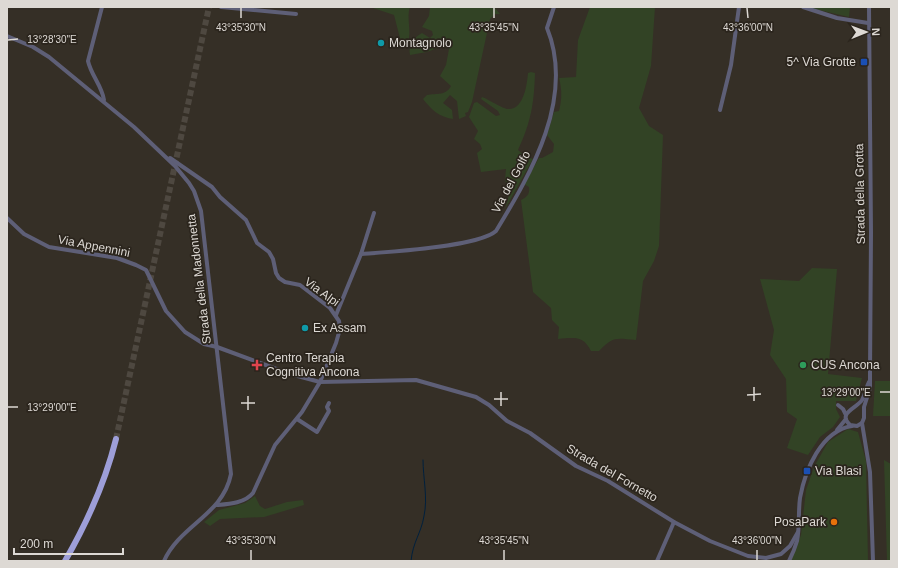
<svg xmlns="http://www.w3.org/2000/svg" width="898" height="568" viewBox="0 0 898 568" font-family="Arial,sans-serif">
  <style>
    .green { fill: #324325 }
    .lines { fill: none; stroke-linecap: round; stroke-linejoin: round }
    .stream { stroke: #00203d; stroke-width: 1 }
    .highway-tunnel { stroke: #4e4840; stroke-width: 6; stroke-dasharray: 6 3; stroke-linecap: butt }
    .minor { stroke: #5e5f77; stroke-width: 4 }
    .highway { stroke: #9d9ed8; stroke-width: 6 }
    .ticks { fill: none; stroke: #ddd9d4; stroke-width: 1.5 }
    .culture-dot { fill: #0f9aa8; stroke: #2b251d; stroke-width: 1.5 }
    .transit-dot { fill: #1a4fb4; stroke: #2b251d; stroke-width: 1.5 }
    .health-dot { fill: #e0444e; stroke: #2b251d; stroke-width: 1.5 }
    .leisure-dot { fill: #2e9e5b; stroke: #2b251d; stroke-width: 1.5 }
    .food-dot { fill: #e8710a; stroke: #2b251d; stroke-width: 1.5 }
    .labels { text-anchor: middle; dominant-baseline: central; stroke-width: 3.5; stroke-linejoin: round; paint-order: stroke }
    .poi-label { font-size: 12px; fill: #ddd9d4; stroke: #2b251d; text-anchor: start }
    .street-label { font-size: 12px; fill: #ddd9d4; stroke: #2b251d }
    .ticks-label { font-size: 10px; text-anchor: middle; fill: #ddd9d4; stroke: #2b251d; stroke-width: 3.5; stroke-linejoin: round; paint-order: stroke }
  </style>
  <rect width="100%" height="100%" fill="#352f26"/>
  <g class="green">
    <path d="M 370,7 L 410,7 C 406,18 412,31 408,42 L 402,46 L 394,15 Z"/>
    <path d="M 430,7 L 494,7 L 500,14 L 495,14 L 490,19 L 472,102 L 468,112 L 465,113 L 466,116 L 459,119 L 457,101 L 450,95 L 443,103 L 452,110 L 453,119 C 439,117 432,110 423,99 L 427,95 C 437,93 446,96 451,86 L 440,76 L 446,65 L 449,49 L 440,47 L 427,52 L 410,55 C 408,45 413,38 422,33 L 430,38 L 433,35 L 432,31 L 422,27 L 429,16 Z"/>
    <path d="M 590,7 L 655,7 L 651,66 L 639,108 L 649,126 L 663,135 L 659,246 L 654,261 L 643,281 L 636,340 C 616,338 613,336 599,351 L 591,351 C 583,335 574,338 558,339 L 559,327 L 552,320 L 551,308 L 533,292 L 521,200 C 527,197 530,194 529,187 L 524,184 L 539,158 L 542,158 L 553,152 L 554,144 L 547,135 L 554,112 L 559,111 C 562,99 562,90 559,78 L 576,77 L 578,40 Z"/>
    <polygon points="806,7 850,7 849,17"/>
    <path d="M 531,72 L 535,73 C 534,104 531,122 518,150 L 525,156 L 533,159 L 505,209 L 510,192 L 505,180 L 506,169 L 481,172 L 477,153 L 482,149 L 480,144 L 474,139 L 478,131 L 469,117 L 474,103 L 477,102 L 496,116 L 500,115 L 498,111 L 481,99 L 482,97 C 488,99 503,109 508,109 C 524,110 527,84 528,73 Z"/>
    <polygon points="812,268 837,269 828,374 862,378 856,401 836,401 836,409 840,417 833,427 820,437 808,455 787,448 797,419 787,412 786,379 770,355 774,330 760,279 799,281"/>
    <polygon points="875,381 891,381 891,416 873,416"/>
    <polygon points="848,429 858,432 866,461 868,561 791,561 801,535 806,490 814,467 828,442"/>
    <polygon points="884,460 891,464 891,561 887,561"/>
    <polygon points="255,496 260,506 265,509 287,502 303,500 304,505 264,517 220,519 210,526 204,522 219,510 245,503"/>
  </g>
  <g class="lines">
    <path class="stream" d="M 411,561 C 413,541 421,534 424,516 C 428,498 423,478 423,460"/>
    <polyline class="highway-tunnel" points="116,439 209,7"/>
    <g class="minor">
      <path d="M 102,7 L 88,61 C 91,75 102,86 104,100"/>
      <polyline points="221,7 296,14"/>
      <polyline points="803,7 837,18 868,23"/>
      <polyline points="869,7 871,233 870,374 870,388 864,407 864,418 862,423 870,472 873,561"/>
      <path d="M 7,36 L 33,47 L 49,57 L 134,127 L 175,166 L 189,183 L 194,191 L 201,211 L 231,474 C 223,515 180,525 164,561"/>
      <polyline points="720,110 731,65 739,7"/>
      <path d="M 170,158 L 212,187 L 220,197 L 246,220 L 257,243 L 269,252 L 273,259 L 276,273 L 279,278 L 285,282 L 300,285 L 330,308 L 339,321 L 340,329 L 336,343 L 320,382 L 302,412 L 275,445 L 253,493 C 245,503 229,504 217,505"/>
      <polyline points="7,218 24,234 49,247 117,258 136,265 146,270 166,311 185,332 204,344 217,347 290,374 320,382 416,380 476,397 489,405 507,421 530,433 576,466 608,481 674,522 710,541 748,556 766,558 781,554 790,546 798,532"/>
      <path d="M 361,254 C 388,252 478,247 496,231 C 532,172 575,97 547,28 L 554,7"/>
      <polyline points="336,315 361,254 374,213"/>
      <polyline points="838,405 843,409 846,415"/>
      <polyline points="297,419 317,432 329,411 327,407 329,403"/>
      <path d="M 862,423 L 857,426 L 850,425 C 837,413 856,409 862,400 C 865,395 866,388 869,382"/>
      <polyline points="837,430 846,419"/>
      <polyline points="657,561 674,522"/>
      <path d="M 789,561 C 792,555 795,548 797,541 C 800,527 798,512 800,498 C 805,470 821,431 852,426"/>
    </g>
    <path class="highway" d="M 65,561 C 88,521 105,483 116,439"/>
  </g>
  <path class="ticks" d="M 241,8 L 241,18M 494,8 L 494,18M 747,8 L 748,18M 8,40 L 18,39M 754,387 L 754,401M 501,392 L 501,406M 880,392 L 890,392M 747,395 L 761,394M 248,396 L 248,410M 494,399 L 508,399M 241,403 L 255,403M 8,407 L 18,407M 251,550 L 251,560M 504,550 L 504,560M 757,550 L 757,560"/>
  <g class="culture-dot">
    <circle cx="381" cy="43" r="4"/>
    <circle cx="305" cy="328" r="4"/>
  </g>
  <g class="transit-dot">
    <rect x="860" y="58" width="8" height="8" rx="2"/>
    <rect x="803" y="467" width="8" height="8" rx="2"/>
  </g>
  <path class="health-dot" d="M255 359h4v4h4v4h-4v4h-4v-4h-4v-4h4z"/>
  <circle class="leisure-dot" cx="803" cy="365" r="4"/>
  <circle class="food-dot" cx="834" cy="522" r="4"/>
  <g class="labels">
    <g class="poi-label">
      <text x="389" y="43">Montagnolo</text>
      <text x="856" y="62" text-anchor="end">5^ Via Grotte</text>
      <text x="313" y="328">Ex Assam</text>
      <text x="266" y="358">Centro Terapia<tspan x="266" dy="14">Cognitiva Ancona</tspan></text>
      <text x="811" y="365">CUS Ancona</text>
      <text x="815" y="471">Via Blasi</text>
      <text x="826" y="522" text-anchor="end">PosaPark</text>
    </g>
    <g class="street-label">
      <text transform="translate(511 182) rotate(-62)">Via del Golfo</text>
      <text transform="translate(860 194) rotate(-91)">Strada della Grotta</text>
      <text transform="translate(94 246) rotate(11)">Via Appennini</text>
      <text transform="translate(199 279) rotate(-97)">Strada della Madonnetta</text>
      <text transform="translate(322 292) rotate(36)">Via Alpi</text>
      <text transform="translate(612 473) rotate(30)">Strada del Fornetto</text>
    </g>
  </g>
  <g class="ticks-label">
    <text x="241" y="31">43°35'30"N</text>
    <text x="494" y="31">43°35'45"N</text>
    <text x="748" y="31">43°36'00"N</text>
    <text x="52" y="43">13°28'30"E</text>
    <text x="846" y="396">13°29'00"E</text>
    <text x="52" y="411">13°29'00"E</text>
    <text x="251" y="544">43°35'30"N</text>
    <text x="504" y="544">43°35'45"N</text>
    <text x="757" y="544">43°36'00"N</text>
  </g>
  <rect width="898" height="568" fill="none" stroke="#ddd9d4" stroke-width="16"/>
  <g transform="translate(866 32) rotate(89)" stroke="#2b251d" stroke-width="3" paint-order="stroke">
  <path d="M0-3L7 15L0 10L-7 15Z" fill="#ddd9d4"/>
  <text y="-6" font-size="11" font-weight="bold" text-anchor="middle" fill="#ddd9d4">N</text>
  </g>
  <path d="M14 548v6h109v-6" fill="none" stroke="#ddd9d4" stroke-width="2"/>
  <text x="20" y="548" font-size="12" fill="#ddd9d4" stroke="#2b251d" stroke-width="3" paint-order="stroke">200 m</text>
</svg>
